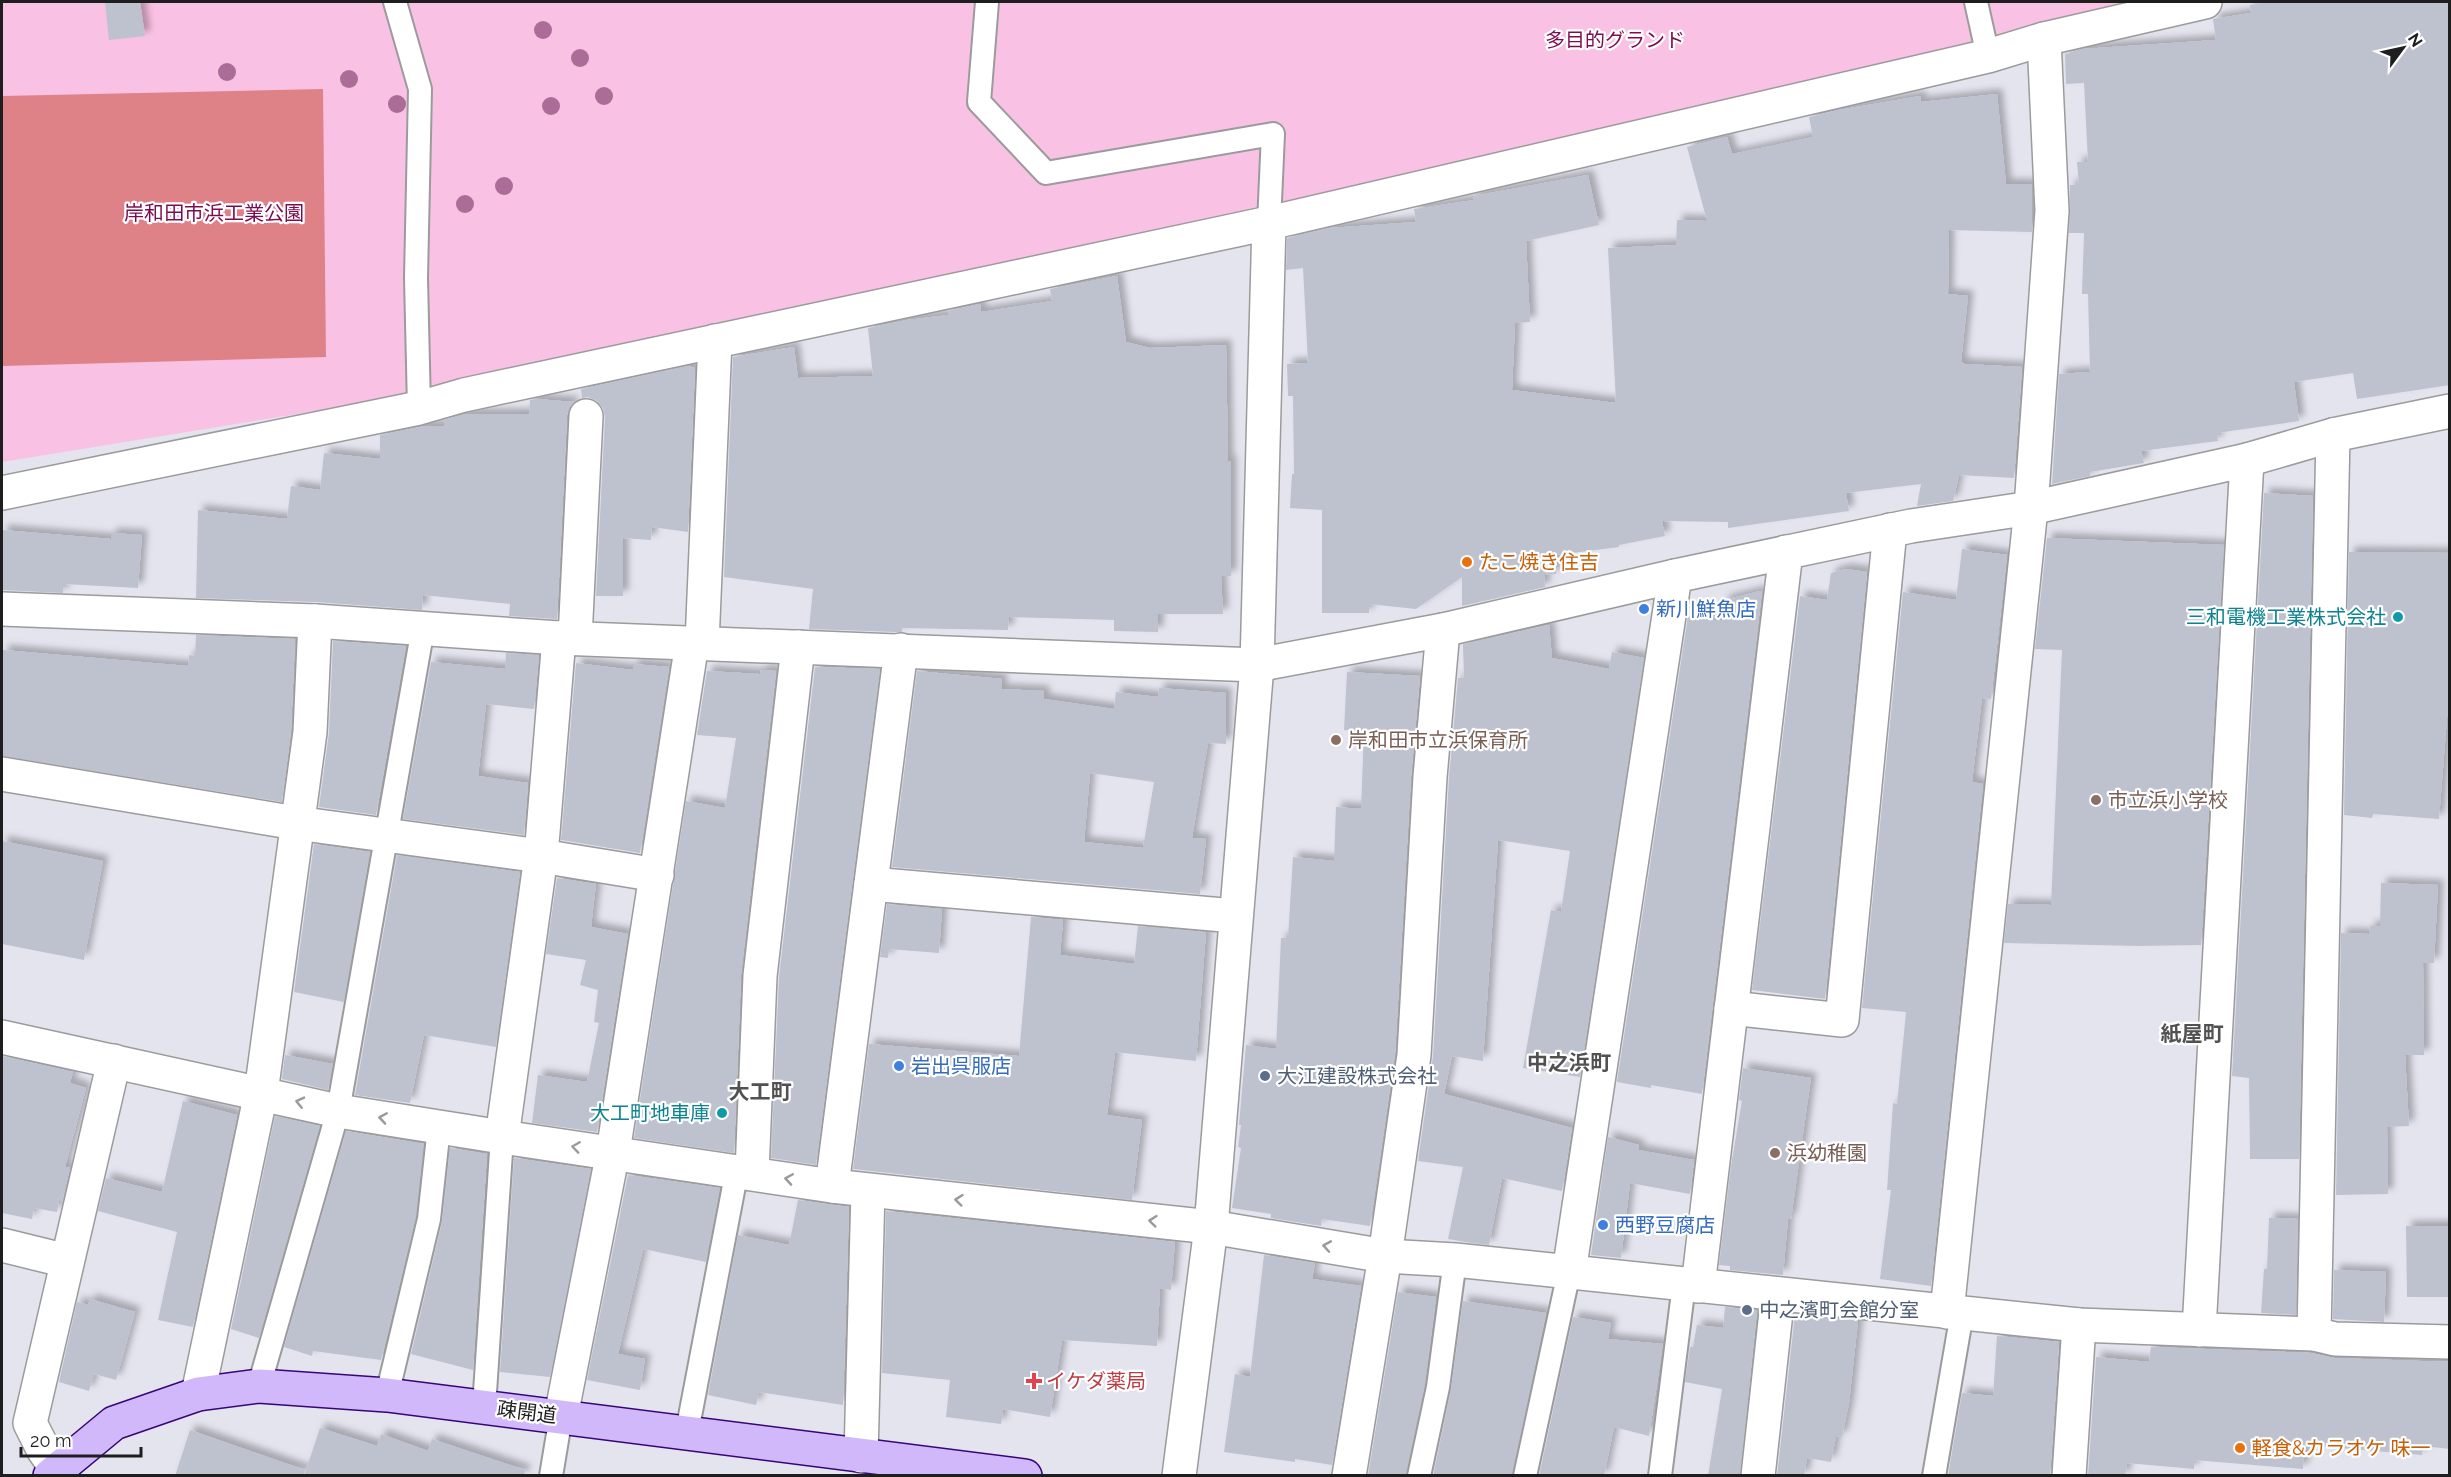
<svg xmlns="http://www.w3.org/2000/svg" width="2451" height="1477" viewBox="0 0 2451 1477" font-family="Raleway,'Noto Sans JP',sans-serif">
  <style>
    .park { fill: #f9c1e3 }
    .pitch { fill: #df8288 }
    .building { fill: #bec2cf; fill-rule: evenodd; filter: url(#shadow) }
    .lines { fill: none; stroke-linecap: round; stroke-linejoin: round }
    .lane-casing { stroke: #9b9b9b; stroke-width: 26 }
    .street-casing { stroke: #9b9b9b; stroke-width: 36 }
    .secondary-casing { stroke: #360576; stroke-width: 36 }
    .lane { stroke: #fff; stroke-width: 22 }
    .street { stroke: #fff; stroke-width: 33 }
    .secondary { stroke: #d1b8fa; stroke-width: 33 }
    .tree { fill: #ab6d97 }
    .oneway { stroke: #9a9a9a }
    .food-dot { fill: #e8710a; stroke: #fff; stroke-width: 2 }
    .shop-dot { fill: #3f7fe0; stroke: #fff; stroke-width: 2 }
    .culture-dot { fill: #0f9aa8; stroke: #fff; stroke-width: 2 }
    .education-dot { fill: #8d6e63; stroke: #fff; stroke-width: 2 }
    .service-dot { fill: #5c6f8a; stroke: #fff; stroke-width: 2 }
    .health-dot { fill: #e0444e; stroke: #fff; stroke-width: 2 }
    .labels { text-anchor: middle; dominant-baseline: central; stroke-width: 4.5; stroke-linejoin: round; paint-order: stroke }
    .park-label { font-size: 20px; fill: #7d0b4f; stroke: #fff }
    .food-label { font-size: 20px; fill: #c56008; stroke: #fff; text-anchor: start }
    .shop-label { font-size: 20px; fill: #366cbe; stroke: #fff; text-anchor: start }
    .culture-label { font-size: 20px; fill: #0d838f; stroke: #fff; text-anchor: end }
    .education-label { font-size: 20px; fill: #785e54; stroke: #fff; text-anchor: start }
    .service-label { font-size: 20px; fill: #4e5e75; stroke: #fff; text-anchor: start }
    .health-label { font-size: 20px; fill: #be3a42; stroke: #fff; text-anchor: start }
    .street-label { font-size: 20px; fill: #1e1e1e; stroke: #fff }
    .neighbourhood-label { font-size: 21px; font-weight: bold; fill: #515151; stroke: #fff }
  </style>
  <defs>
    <filter id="shadow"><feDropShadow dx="5.5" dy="-5.5" stdDeviation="3" flood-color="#0004"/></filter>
  </defs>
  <rect width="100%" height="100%" fill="#e4e4ef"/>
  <polygon class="park" points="2,2 2151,2 1268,212 433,392 2,462"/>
  <polygon class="pitch" points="323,89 326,357 2,366 2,96"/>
  <g class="building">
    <polygon points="105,2 140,2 145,36 109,40"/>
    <polygon points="2272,2 2450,2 2450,385 2357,399 2353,373 2294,382 2299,421 2217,433 2218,441 2141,451 2144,463 2090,472 2090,476 2052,484 2059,374 2090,372 2088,294 2082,294 2084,233 2069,233 2070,185 2079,185 2077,162 2088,162 2084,83 2066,84 2065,54 2082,49 2216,40 2213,19 2251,13 2250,5"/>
    <polygon points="1997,94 2006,184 2032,184 2032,232 1949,230 1948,294 1968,296 1961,362 1965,364 2022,367 2014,478 1959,475 1953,501 1917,506 1921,484 1846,493 1849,511 1728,528 1728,522 1662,521 1665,536 1619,545 1619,547 1556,555 1556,574 1544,575 1545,587 1462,606 1462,577 1416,609 1369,604 1369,613 1322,613 1322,510 1290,508 1292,474 1294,474 1293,396 1288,396 1287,364 1308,363 1303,268 1286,270 1287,238 1330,228 1416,222 1414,209 1474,200 1473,196 1588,175 1599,225 1526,241 1530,322 1515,323 1512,390 1616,403 1608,248 1676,245 1677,220 1707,221 1687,147 1727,137 1732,154 1813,137 1809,117 1839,110 1920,96 1921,102"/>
    <polygon points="1117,276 1126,342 1150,348 1226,345 1228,461 1231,461 1231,576 1221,576 1223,614 1158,614 1158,632 1114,631 1114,620 1009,617 1008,630 902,628 902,632 896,632 809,629 813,589 724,577 733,357 794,347 798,378 873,376 868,328 907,320 949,315 948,311 980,304 981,312 1052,301 1050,289"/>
    <polygon points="688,366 695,368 688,532 652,527 651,540 623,538 623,596 596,596 605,417 603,408 597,401 588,397 582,398 581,389"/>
    <polygon points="536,399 574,402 567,415 557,619 509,616 510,604 423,595 422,610 316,602 196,598 198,510 287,519 291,486 320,490 324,453 380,459 380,435 425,426 444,426 444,420 466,414 529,414 530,400"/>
    <polygon points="2264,493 2313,496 2299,1159 2250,1159 2249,1078 2232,1076"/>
    <polygon points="2,530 111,539 111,533 142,535 138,588 64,584 63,593 2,590"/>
    <polygon points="2047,538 2224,545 2201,945 2139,946 2004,943 2008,904 2051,905 2062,650 2035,649"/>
    <polygon points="1962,549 2007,555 1991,699 1982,698 1972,782 1983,784 1931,1286 1880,1279 1891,1190 1887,1190 1893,1103 1897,1104 1906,1012 1862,1008 1903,592 1956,600"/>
    <polygon points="2349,552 2450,553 2450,680 2439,819 2373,814 2372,818 2344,815"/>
    <polygon points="1846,569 1867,572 1825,999 1752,990 1800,596 1827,600 1831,573"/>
    <polygon points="1760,591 1762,591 1702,1094 1651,1085 1651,1088 1617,1082 1688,616 1722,621 1724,600"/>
    <polygon points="1549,625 1552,658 1609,669 1612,652 1644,658 1580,1077 1523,1068 1551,910 1561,912 1570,851 1498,840 1483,1061 1452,1056 1444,1094 1572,1128 1562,1191 1502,1178 1489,1245 1471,1243 1448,1239 1463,1167 1418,1161 1433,1056 1449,778 1458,678 1464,678 1463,644"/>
    <polygon points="196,635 295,639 291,730 282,802 2,756 3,650 188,666 189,655 195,656"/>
    <polygon points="333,641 406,646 376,815 319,807 329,733"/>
    <polygon points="506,653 539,655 534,709 486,704 478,776 528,783 524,835 403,819 431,662 505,669"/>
    <polygon points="576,663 633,670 633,664 669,667 640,853 561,840"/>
    <polygon points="815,667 880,669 816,1165 771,1158 779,977"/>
    <polygon points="761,670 776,671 741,974 734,1153 634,1138 686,801 725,808 736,738 697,735 707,671 760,674"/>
    <path d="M 917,671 L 1002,679 L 1001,689 L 1044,691 L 1044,699 L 1114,709 L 1116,692 L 1158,697 L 1159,688 L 1226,693 L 1226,744 L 1208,743 L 1192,838 L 1206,839 L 1200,894 L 892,867 ZM 1090,773 L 1154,782 L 1143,848 L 1084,842 Z"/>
    <polygon points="1347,672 1420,676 1411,776 1395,1053 1370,1226 1322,1219 1321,1226 1271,1218 1271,1214 1232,1208 1241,1148 1238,1147 1241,1125 1239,1125 1246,1045 1276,1049 1281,938 1288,938 1293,857 1334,861 1336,807 1361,809 1364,731 1344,730"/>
    <polygon points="2,841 103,861 84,960 2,944"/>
    <polygon points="314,844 370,852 344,1002 294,992"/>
    <polygon points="397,855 520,872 496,1047 424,1035 410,1103 355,1095"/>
    <polygon points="557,878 596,884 591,927 628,934 597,1132 532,1123 538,1075 587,1082 599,1023 594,1022 598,990 580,985 586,960 546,954"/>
    <polygon points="2381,883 2438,885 2434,963 2423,963 2424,1055 2405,1055 2409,1126 2387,1127 2388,1194 2336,1195 2341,933 2369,934 2370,926 2380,926"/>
    <polygon points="887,904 942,909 939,953 889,949 888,958 880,957"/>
    <polygon points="1031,917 1063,920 1060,955 1134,964 1138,926 1206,932 1196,1061 1115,1052 1107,1115 1142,1120 1132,1200 853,1169 869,1044 1019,1056"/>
    <polygon points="285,1055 333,1064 328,1090 282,1079"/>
    <polygon points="2,1056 73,1072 70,1083 86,1088 65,1167 70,1168 62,1201 59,1201 57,1212 34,1208 32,1219 2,1213"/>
    <polygon points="1743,1068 1811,1078 1791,1219 1788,1219 1783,1275 1730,1270 1730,1266 1719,1265 1731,1166 1742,1101 1739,1100"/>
    <polygon points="183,1101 237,1115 193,1327 158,1320 177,1232 98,1211 106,1178 162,1192"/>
    <polygon points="275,1116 320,1126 259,1338 231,1329"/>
    <polygon points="346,1131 424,1144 416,1217 381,1360 313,1351 312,1356 284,1347"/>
    <polygon points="1608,1137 1639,1145 1638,1150 1694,1160 1690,1194 1630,1183 1621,1258 1591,1255"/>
    <polygon points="450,1148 487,1154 473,1370 411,1354 442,1222"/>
    <polygon points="514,1158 591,1169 550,1377 500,1372"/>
    <polygon points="628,1175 720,1188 706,1262 643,1249 618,1354 645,1359 640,1390 587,1380"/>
    <polygon points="798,1200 849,1207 843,1405 759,1392 756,1405 708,1395 738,1235 789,1245"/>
    <polygon points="886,1211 1175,1242 1171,1290 1160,1288 1157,1346 1062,1340 1050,1417 1003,1409 1001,1424 946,1417 950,1380 882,1373"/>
    <polygon points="2269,1218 2298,1219 2296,1315 2261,1313 2264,1269 2267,1269"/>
    <polygon points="2406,1226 2450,1226 2450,1297 2407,1297"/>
    <polygon points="1264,1255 1315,1263 1312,1279 1361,1286 1332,1465 1295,1459 1295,1462 1224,1452 1235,1374 1250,1377"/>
    <polygon points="2334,1270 2386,1272 2384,1322 2333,1319"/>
    <polygon points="1398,1292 1436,1297 1425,1385 1406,1476 1368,1476"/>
    <polygon points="90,1299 135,1312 116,1380 94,1374 89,1391 59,1382 77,1302 88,1305"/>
    <polygon points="1463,1301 1546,1313 1512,1476 1433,1476 1451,1389"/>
    <polygon points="1725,1307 1757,1310 1740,1476 1708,1476 1722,1389 1685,1382 1690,1347 1693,1347 1697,1325 1723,1328"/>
    <polygon points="1795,1314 1858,1321 1849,1403 1842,1437 1836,1436 1831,1462 1807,1458 1804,1476 1777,1476"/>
    <polygon points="1573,1317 1611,1323 1608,1339 1663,1344 1649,1436 1614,1427 1604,1476 1539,1476"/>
    <polygon points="1997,1336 2059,1342 2050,1476 1948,1476 1962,1393 1993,1396"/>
    <polygon points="2151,1347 2311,1353 2334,1358 2450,1362 2450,1449 2423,1446 2422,1455 2305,1445 2303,1469 2194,1460 2194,1469 2127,1463 2125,1476 2088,1476 2096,1357 2149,1362"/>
    <polygon points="320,1428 377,1446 381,1434 428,1451 432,1439 525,1470 524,1476 304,1476"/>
    <polygon points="190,1430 305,1470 304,1476 175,1476"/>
  </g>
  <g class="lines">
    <defs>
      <g id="lane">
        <polyline points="395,2 420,89 416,278 419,408"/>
        <polyline points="987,2 979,102 1046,173 1273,134 1269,223"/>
        <polyline points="1976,2 1988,56"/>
        <polyline points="259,1386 338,1111 423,628"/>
        <polyline points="387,1395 429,1219 439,1127"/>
        <polyline points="484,1407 502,1137"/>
        <polyline points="687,1432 737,1170"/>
        <polyline points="551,1476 561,1416"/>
        <polyline points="1419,1476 1438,1387 1455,1260"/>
        <polyline points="1525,1476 1569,1272"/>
        <polyline points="1660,1476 1684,1284"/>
        <polyline points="1934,1476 1962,1313"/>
      </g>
      <g id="street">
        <polyline points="2,493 419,408 464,395 1269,223 1988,56 2044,39 2205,2"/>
        <polyline points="2,609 315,621 559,638 1257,665 1443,630 1675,576 1911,526 2031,508 2247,460 2333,435 2450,411"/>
        <polyline points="575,638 586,416"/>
        <polyline points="702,643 715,341"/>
        <polyline points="2,774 296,823 541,856 657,875"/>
        <polyline points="871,884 1235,916"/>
        <polyline points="1731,1008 1842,1020 1890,530"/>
        <polyline points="2,1037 338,1111 502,1137 832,1186 1211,1227 1385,1256 1455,1260 2079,1325 2314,1334 2335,1339 2450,1342"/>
        <polyline points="502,1137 541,856 559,638"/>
        <polyline points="752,1173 760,976 798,647"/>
        <polyline points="832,1186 901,650"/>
        <polyline points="2,1245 67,1261"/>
        <polyline points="1569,1272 1675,576"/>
        <polyline points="1698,1286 1786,552"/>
        <polyline points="1947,1312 2031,508 2052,211 2044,39"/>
        <polyline points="2199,1330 2247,460"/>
        <polyline points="2314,1334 2333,435"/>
        <polyline points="198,1394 261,1093 310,732 315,621"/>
        <polyline points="561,1416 613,1152 692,643"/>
        <polyline points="861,1456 868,1191"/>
        <polyline points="56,1468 43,1449 30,1423 114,1061"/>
        <polyline points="1179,1476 1211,1227 1257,665 1269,223"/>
        <polyline points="1349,1476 1385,1256 1414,1055 1430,777 1443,630"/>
        <polyline points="1758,1476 1778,1294"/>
        <polyline points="2069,1476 2079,1325"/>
      </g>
      <polyline id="secondary" points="50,1476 114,1423 198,1394 259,1386 387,1395 1025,1476"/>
    </defs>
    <use href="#lane" class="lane-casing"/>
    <use href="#street" class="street-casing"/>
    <use href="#secondary" class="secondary-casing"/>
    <use href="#lane" class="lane"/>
    <use href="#street" class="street"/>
    <use href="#secondary" class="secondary"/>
  </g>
  <g class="tree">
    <circle cx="543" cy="30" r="9"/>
    <circle cx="580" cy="58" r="9"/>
    <circle cx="227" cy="72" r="9"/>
    <circle cx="349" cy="79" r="9"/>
    <circle cx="604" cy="96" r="9"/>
    <circle cx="397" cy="104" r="9"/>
    <circle cx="551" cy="106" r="9"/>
    <circle cx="504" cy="186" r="9"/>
    <circle cx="465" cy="204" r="9"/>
  </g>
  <defs><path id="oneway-chevron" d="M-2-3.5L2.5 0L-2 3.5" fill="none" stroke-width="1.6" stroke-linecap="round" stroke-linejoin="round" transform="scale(1.5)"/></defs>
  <g class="oneway">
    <use href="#oneway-chevron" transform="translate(300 1102) rotate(-167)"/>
    <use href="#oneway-chevron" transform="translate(383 1118) rotate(-171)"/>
    <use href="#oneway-chevron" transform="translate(576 1147) rotate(-172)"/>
    <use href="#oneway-chevron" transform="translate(789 1179) rotate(-171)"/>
    <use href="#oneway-chevron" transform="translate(959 1200) rotate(-174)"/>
    <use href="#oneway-chevron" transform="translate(1153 1221) rotate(-174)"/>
    <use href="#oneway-chevron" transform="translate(1327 1246) rotate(-170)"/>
  </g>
  <g class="food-dot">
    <circle cx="1467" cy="562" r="6"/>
    <circle cx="2240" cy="1448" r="6"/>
  </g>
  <g class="shop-dot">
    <circle cx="1644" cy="609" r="6"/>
    <circle cx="899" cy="1066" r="6"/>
    <circle cx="1603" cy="1225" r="6"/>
  </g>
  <g class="culture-dot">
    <circle cx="2398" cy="617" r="6"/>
    <circle cx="722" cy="1113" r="6"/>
  </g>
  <g class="education-dot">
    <circle cx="1336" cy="740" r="6"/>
    <circle cx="2096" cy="800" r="6"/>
    <circle cx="1775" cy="1153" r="6"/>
  </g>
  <g class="service-dot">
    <circle cx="1265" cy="1076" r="6"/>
    <circle cx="1747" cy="1310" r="6"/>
  </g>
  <path class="health-dot" d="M1031 1372h6v6h6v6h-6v6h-6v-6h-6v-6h6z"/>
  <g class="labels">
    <g class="park-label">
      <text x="1615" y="40">多目的グランド</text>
      <text x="214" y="213">岸和田市浜工業公園</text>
    </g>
    <g class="food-label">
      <text x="1479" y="562">たこ焼き住吉</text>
      <text x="2252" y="1448">軽食&amp;カラオケ 味一</text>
    </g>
    <g class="shop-label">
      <text x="1656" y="609">新川鮮魚店</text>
      <text x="911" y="1066">岩出呉服店</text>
      <text x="1615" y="1225">西野豆腐店</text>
    </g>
    <g class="culture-label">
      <text x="2386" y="617">三和電機工業株式会社</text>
      <text x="710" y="1113">大工町地車庫</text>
    </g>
    <g class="education-label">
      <text x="1348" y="740">岸和田市立浜保育所</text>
      <text x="2108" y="800">市立浜小学校</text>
      <text x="1787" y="1153">浜幼稚園</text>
    </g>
    <g class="service-label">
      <text x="1277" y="1076">大江建設株式会社</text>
      <text x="1759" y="1310">中之濱町会館分室</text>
    </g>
    <g class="health-label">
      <text x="1046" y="1381">イケダ薬局</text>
    </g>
    <g class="street-label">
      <text transform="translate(527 1412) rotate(7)">疎開道</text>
    </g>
    <g class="neighbourhood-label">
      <text x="2192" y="1033">紙屋町</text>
      <text x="1569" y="1062">中之浜町</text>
      <text x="760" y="1091">大工町</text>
    </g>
  </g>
  <rect width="2451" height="1477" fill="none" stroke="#1e1e1e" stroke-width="6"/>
  <g transform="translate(2403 48) rotate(57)" stroke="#ffffff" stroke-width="4.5" paint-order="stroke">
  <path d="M0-4.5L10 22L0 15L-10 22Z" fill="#1e1e1e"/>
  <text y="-9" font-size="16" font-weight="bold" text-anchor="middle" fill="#1e1e1e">N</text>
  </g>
  <path d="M21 1447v9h120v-9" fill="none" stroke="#1e1e1e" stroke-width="3"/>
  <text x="30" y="1447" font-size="18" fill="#1e1e1e" stroke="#ffffff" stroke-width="4.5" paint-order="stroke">20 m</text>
</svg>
